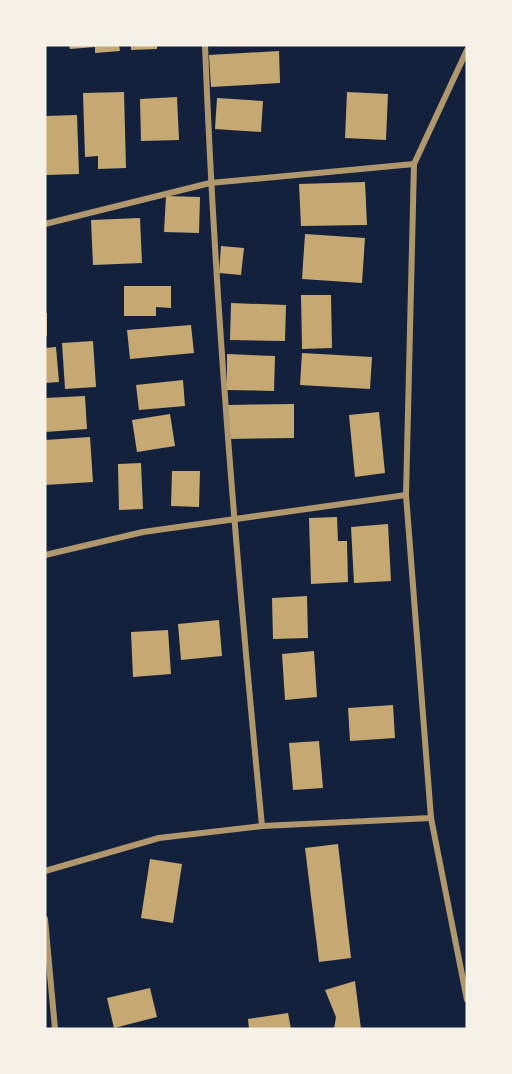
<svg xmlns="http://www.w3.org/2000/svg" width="512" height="1074" viewBox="0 0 512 1074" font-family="Signika,sans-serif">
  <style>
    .building { fill: #c6a872 }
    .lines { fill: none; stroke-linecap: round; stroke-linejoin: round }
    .minor { stroke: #b1986c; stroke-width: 6 }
  </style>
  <rect width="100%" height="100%" fill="#14213d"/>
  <g class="building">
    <polygon points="69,45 119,45 120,51 95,53 95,47 70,49"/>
    <polygon points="131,45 157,45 157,49 131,50"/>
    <polygon points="279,51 280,83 211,87 209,55"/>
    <polygon points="124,92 126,168 98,169 98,156 85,157 83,93"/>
    <polygon points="347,92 388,94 386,140 345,138"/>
    <polygon points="177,97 179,140 141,141 140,99"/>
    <polygon points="217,98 263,101 261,132 215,129"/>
    <polygon points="77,115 79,174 45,175 45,116"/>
    <polygon points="365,182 367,225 301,226 299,184"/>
    <polygon points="166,196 200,197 199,233 164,232"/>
    <polygon points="140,218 142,263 93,265 91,220"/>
    <polygon points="305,234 365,238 362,283 302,279"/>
    <polygon points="221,246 244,248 241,275 219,273"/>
    <polygon points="124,286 171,286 171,308 156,307 156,316 124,316"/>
    <polygon points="301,295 331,295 332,348 302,349"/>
    <polygon points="231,303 286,305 285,341 230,340"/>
    <rect x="45" y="313" width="2" height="23"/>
    <polygon points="191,325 194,353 130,359 127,330"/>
    <polygon points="93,341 96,387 65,389 62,343"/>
    <polygon points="56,347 59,382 45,383 45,348"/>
    <polygon points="302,353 372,357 370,389 300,385"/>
    <polygon points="227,354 275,356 274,391 227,390"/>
    <polygon points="183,380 185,406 139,410 136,385"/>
    <polygon points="85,396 87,429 45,432 45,398"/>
    <polygon points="294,404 294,438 228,439 227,405"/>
    <polygon points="379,412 385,473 355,477 349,415"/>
    <polygon points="170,414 175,446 137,452 132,420"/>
    <polygon points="90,437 93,482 45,485 45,440"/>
    <polygon points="141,463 143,509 119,510 118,464"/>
    <polygon points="172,471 200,471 199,507 171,506"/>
    <polygon points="337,517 338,541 347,541 348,582 311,584 309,518"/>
    <polygon points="388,524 391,581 354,583 351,527"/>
    <polygon points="307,596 308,638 273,639 272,598"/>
    <polygon points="219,620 222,656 181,660 178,624"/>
    <polygon points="168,630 171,674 133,677 131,632"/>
    <polygon points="314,651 317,697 285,700 282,654"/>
    <polygon points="393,705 395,738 350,741 348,708"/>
    <polygon points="319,741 323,788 293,790 289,743"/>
    <polygon points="338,844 351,958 319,962 305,848"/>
    <polygon points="150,859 182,864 173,923 141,918"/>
    <polygon points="355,981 361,1029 334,1029 336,1017 325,990"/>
    <polygon points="150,988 157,1017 114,1028 107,998"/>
    <polygon points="288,1013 291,1029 249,1029 248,1019"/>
  </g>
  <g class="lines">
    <g class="minor">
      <path d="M 205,45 C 215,306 237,566 262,826"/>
      <polyline points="467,50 414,164 406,495 431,818 467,1000"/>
      <polyline points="45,224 210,183 414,164"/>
      <polyline points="45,555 143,532 406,495"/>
      <polyline points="45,871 159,838 262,826 431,818"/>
      <polyline points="45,919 55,1029"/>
    </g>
  </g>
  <rect width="512" height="1074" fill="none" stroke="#f6f1e7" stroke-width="93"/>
</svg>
